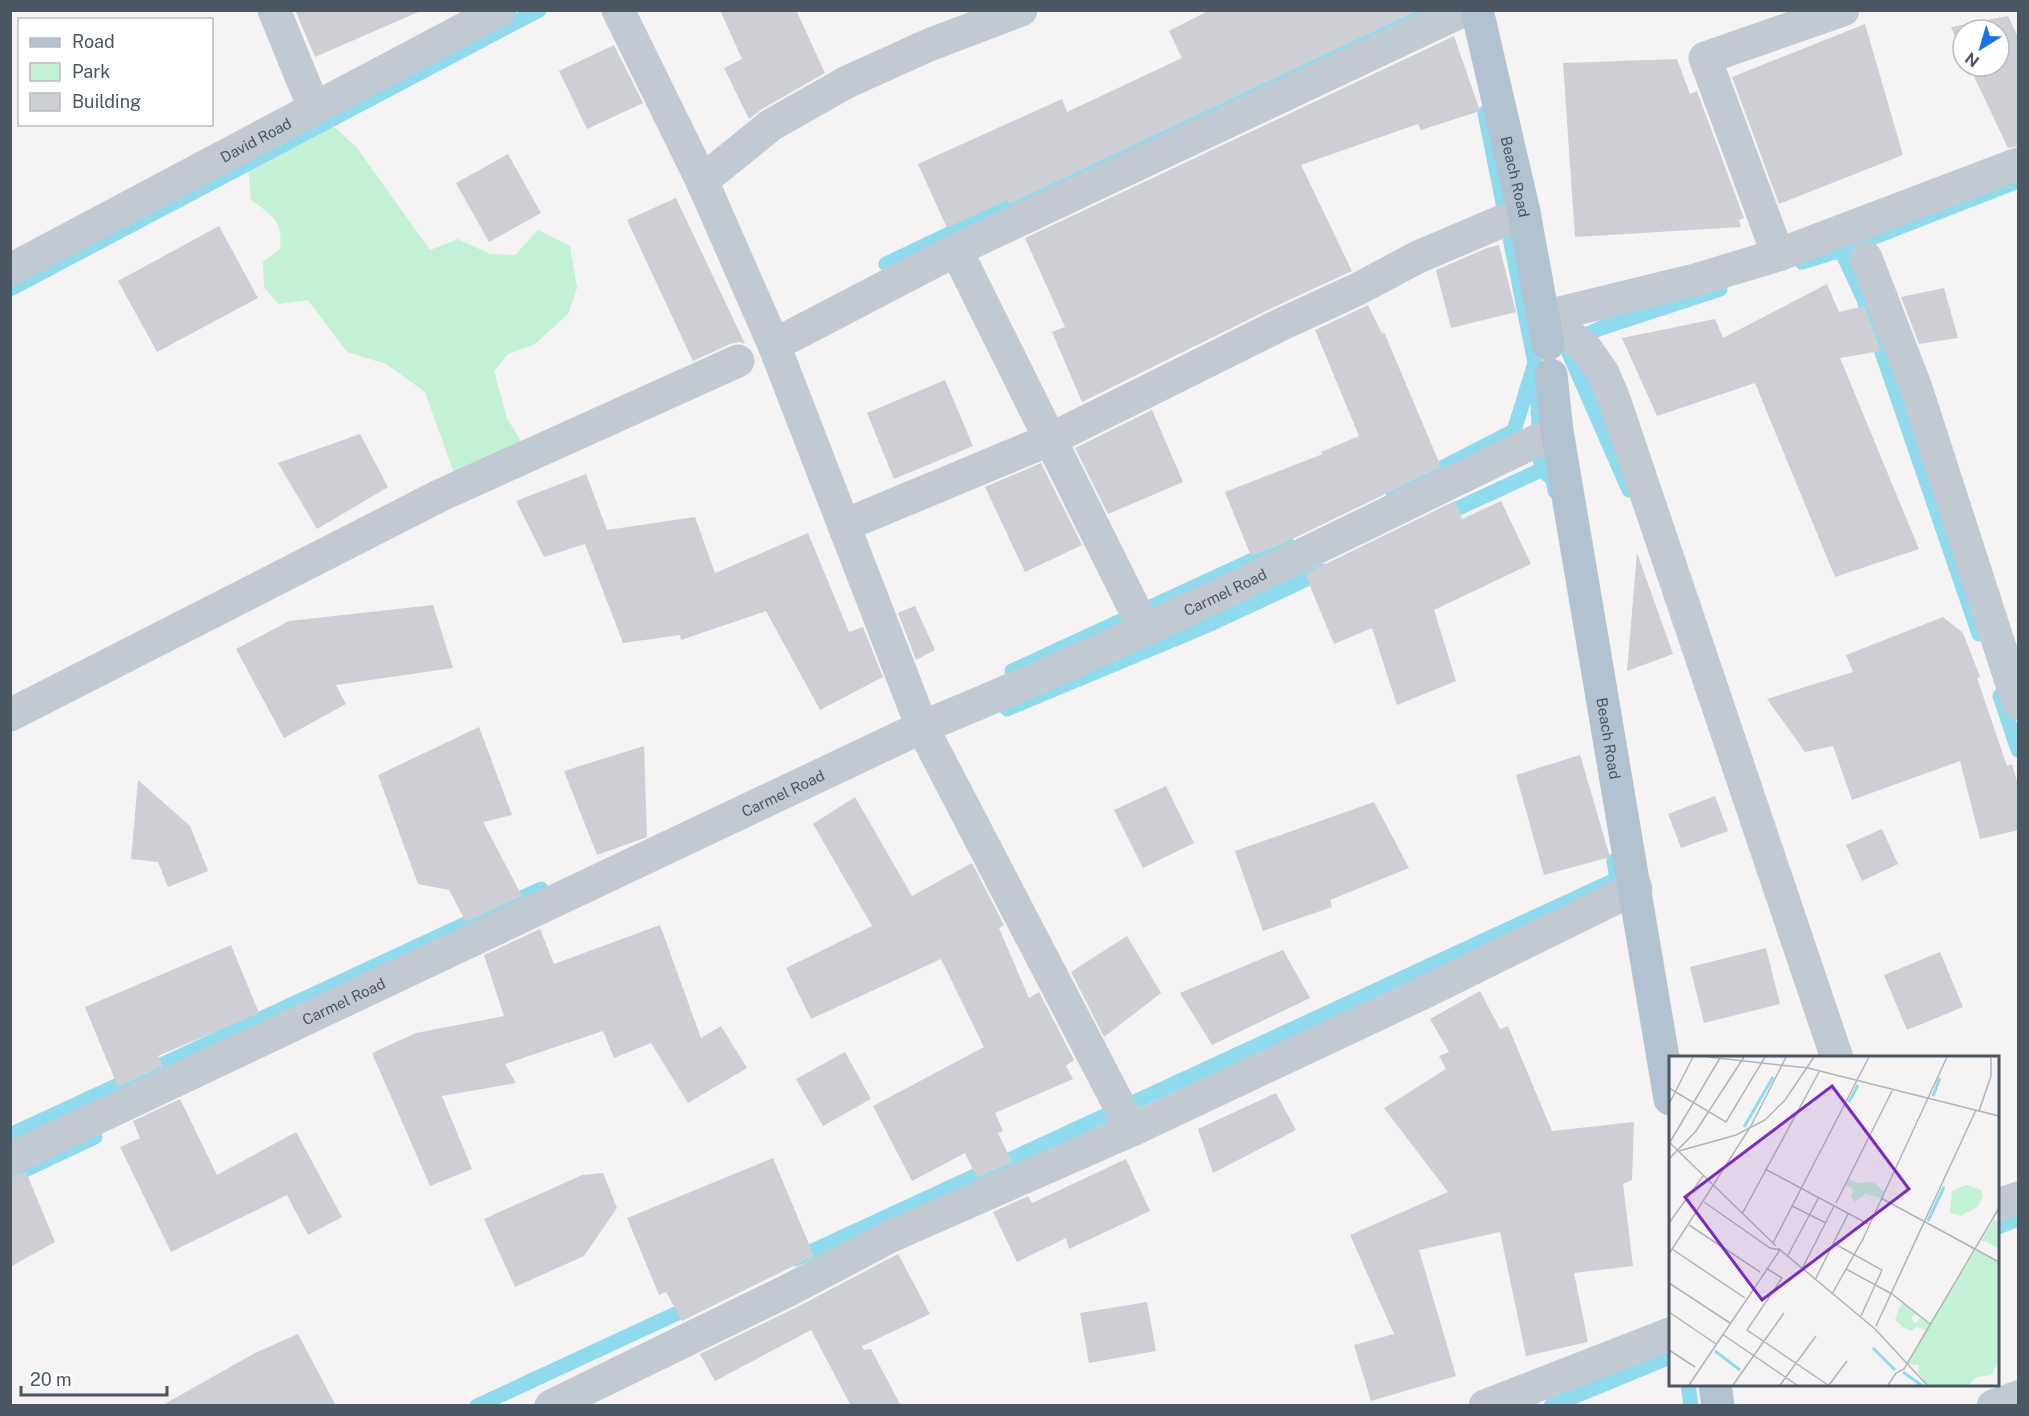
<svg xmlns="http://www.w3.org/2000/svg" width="2029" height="1416" viewBox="0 0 2029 1416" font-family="'Public Sans',sans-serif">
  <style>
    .green { fill: #c3f1d5 }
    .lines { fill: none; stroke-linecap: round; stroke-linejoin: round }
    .stream { stroke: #90daee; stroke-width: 15 }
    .building { fill: #cdcfd5 }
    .minor { stroke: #c1cad2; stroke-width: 33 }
    .major { stroke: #b3c2d1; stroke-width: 33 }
    .labels { text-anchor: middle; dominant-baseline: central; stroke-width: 5; stroke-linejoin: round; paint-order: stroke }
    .street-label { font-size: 15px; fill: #4a5661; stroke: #fff }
    .inset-river { fill: none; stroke: #90daee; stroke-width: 3 }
    .inset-road { fill: none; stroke: #b1b4b9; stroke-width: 1.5 }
    .view { fill: #7b2cbf; fill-opacity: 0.15; stroke: #7b2cbf; stroke-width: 3 }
    .inset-edge { fill: none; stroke: #4a5661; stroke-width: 3 }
  </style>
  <rect width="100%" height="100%" fill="#f5f3f3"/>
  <path class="green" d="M 314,108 L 357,148 L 430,250 L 458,239 L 490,254 L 515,255 L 538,230 L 570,246 L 577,288 L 568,314 L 535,344 L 507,355 L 494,371 L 507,418 L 529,455 L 459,487 L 425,392 L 386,364 L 347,352 L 308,300 L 279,304 L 264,288 L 263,262 L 280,249 C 283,219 273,217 251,200 L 246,145 Z"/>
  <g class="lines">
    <g class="stream">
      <polyline points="1841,250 1863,297 1979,634"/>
      <polyline points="1802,262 1841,250 2013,183"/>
      <polyline points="886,264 1421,10"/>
      <polyline points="10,289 539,10"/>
      <polyline points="1575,340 1601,328 1720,289"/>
      <polyline points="1565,344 1629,490"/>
      <polyline points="1537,385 1541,470 1553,479 1555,491"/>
      <polyline points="1393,493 1514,431 1535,363 1485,113"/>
      <polyline points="1441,516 1541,470"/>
      <polyline points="1012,671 1287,544"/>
      <polyline points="2000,696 2018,750"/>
      <polyline points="1007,709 1208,625 1324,571"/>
      <polyline points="10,1135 541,889"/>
      <polyline points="10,1177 95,1137"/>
      <polyline points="1998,1227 2018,1219"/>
      <polyline points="795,1259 1617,879 1614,861"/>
      <polyline points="1688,1384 1691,1406"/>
      <polyline points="477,1406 697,1304"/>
      <polyline points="1551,1406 1670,1357"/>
    </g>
  </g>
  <g class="building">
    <polygon points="295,10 423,10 315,57"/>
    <polygon points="720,10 796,10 825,73 762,109 749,119 724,68 742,59"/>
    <polygon points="1210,10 1419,10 1009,204 1007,200 947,228 918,164 1062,99 1067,112 1182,58 1169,31"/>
    <polygon points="2008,16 2019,39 2019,146 2008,148 1969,66 1999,66 1999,30 1963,30 1963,54 1951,27"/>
    <polygon points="1865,24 1903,155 1779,204 1732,77"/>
    <polygon points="1454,36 1480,111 1421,130 1418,124 1301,165 1352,271 1274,307 1082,402 1052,332 1065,327 1025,238"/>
    <polygon points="614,45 643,103 587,129 559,71"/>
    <polygon points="1677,59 1690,94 1697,91 1744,218 1739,220 1741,227 1575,237 1563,63"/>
    <polygon points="508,154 541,213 489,242 456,183"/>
    <polygon points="676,198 745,344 739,342 730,344 693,361 627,220"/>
    <polygon points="219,226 258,298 157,352 118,281"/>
    <polygon points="1499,245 1516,312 1451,328 1436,270 1487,248"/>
    <polygon points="1827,284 1839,312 1864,306 1881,351 1840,358 1919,549 1835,577 1755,383 1657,416 1622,338 1715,319 1723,338"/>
    <polygon points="1944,288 1958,338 1919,344 1901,297"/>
    <polygon points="1368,305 1382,334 1384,332 1441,467 1282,544 1251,556 1225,492 1323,454 1321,452 1359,436 1315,330"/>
    <polygon points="945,380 973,446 894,479 867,413"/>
    <polygon points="1152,410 1183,482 1108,514 1075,448"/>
    <polygon points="360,434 388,487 317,529 278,463"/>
    <polygon points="1041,463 1082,545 1025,572 985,487"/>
    <polygon points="586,474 607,530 695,517 715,573 808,533 849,632 863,627 883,677 820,710 766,611 681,640 680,635 623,643 585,544 544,557 516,501"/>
    <polygon points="1455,501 1462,519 1501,501 1531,564 1434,610 1456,681 1397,705 1372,628 1334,644 1305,574"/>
    <polygon points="1637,553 1673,654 1627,671"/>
    <polygon points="433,605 453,668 336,685 346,704 284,738 236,649 289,621"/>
    <polygon points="915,606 935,650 916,660 898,613"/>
    <polygon points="1943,617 1963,633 1980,677 1977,678 2007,766 2012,764 2019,788 2019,830 1980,839 1960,761 1852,800 1833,746 1805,752 1767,699 1853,672 1846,655"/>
    <polygon points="479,727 512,815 483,822 522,896 466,922 449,890 418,884 378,775"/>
    <polygon points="644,746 647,837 597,855 564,771"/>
    <polygon points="1580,755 1610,857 1544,875 1516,775"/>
    <polygon points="138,780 190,826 208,871 168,887 158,862 131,859"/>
    <polygon points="1166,786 1194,843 1143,868 1114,810"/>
    <polygon points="1715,796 1728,831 1681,848 1668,814"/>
    <polygon points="855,797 912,896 972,863 1004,925 999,928 1029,998 1039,992 1074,1060 1066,1066 1073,1079 995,1113 1003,1131 998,1133 1012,1162 977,1178 965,1153 912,1181 873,1106 984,1047 941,959 811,1019 786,968 872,926 813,824"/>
    <polygon points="1374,802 1409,868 1330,900 1332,907 1263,931 1235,851"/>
    <polygon points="1882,829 1898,864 1862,881 1846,845"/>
    <polygon points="660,925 701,1038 721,1026 747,1068 688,1103 651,1043 614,1058 603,1031 505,1064 516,1083 442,1096 472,1169 430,1186 372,1053 416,1033 504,1016 484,955 540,929 554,964"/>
    <polygon points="1127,936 1161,993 1104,1037 1071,972"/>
    <polygon points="231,945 259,1013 158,1056 163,1066 118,1087 85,1007"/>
    <polygon points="1766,948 1780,1004 1704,1023 1690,967"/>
    <polygon points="1283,950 1310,998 1212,1045 1180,993"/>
    <polygon points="1940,952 1963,1007 1907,1030 1884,975"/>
    <polygon points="1480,991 1500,1029 1508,1026 1552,1131 1634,1122 1632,1180 1623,1184 1633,1266 1574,1273 1588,1342 1526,1356 1500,1232 1419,1250 1456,1376 1371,1401 1354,1345 1394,1334 1350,1235 1448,1192 1384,1108 1446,1069 1439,1056 1449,1052 1430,1019"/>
    <polygon points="845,1052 871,1099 823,1126 796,1079"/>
    <polygon points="1276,1093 1296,1130 1213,1173 1198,1129"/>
    <polygon points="180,1099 217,1175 296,1132 342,1217 308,1235 287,1195 171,1252 120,1147 140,1138 133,1121"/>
    <polygon points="773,1158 814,1256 682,1321 666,1292 659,1295 627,1218"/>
    <polygon points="1126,1159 1150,1211 1069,1249 1066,1238 1017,1262 993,1212 1028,1196 1032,1203"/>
    <polygon points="26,1172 55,1242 10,1267 10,1177"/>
    <polygon points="603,1173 617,1208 584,1256 515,1287 484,1219 582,1175"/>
    <polygon points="898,1254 930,1314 862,1346 864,1350 871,1349 901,1406 851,1406 811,1330 715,1381 700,1354 797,1307"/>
    <polygon points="1147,1302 1156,1351 1089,1363 1080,1313"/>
    <polygon points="298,1334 336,1406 161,1406 255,1353"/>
  </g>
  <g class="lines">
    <g class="minor">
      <polyline points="274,10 314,108"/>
      <polyline points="618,10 702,181 774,345 922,727 1132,1130"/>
      <polyline points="702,181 771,125 847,82 929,45 1021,10"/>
      <polyline points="956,250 1145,630"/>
      <polyline points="1778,255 1705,58 1843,10"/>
      <polyline points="1866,258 1916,388 2018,703"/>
      <path id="s1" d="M 10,270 L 500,10"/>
      <polyline points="1543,317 1584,346 1603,373 1614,399 1837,1058"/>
      <polyline points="1543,317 1695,280 1778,255 2018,164"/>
      <polyline points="774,345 956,250 1464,10"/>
      <polyline points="845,525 1051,439 1282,324 1358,289 1418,257 1524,212"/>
      <polyline points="10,715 441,495 738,361"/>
      <path id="s2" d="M 10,1159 L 922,727 C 1138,639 1347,532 1557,431"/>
      <polyline points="1998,1205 2018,1198"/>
      <polyline points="551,1406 789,1290 889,1237 1132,1130 1425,992 1636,888"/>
      <polyline points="1485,1406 1670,1334"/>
      <polyline points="1993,1406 2018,1397"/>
    </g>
    <g class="major">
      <path id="s3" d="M 1477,10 L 1524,212 L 1548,344"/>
      <path id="s4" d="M 1551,375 L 1557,431 L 1670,1099"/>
      <polyline points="1715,1384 1718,1406"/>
    </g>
  </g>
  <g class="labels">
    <g class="street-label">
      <text stroke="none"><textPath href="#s1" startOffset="278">David Road</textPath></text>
      <text stroke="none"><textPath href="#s3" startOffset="171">Beach Road</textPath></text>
      <text stroke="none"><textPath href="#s2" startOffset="1341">Carmel Road</textPath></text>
      <text stroke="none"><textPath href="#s4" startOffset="368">Beach Road</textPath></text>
      <text stroke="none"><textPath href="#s2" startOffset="855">Carmel Road</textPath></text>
      <text stroke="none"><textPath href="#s2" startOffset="369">Carmel Road</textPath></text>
    </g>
  </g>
  <g transform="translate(1669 1056)">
    <rect width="330" height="330" fill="#f5f3f3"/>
    <path d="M 180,123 L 188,127 L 205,126 L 215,136 L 212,142 L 196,138 L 186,146 L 182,141 L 184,133 L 177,129 ZM 297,129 L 312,134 L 314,141 L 309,151 L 291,160 L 284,158 L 281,156 L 283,135 ZM 325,163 L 330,167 L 330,193 L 313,184 ZM 307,194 L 330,206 L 330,305 L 322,319 L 308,321 L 299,329 L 258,329 L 249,316 L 250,309 L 238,308 L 257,274 L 248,271 L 242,275 L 234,271 L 226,264 L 230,253 L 234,246 L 247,257 L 242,262 L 246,267 L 252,262 L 260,268 Z" fill="#c3f1d5"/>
    <path class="inset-river" d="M 264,40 L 271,22M 180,46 L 189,29M 75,71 L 104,21M 259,165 L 275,131M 204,292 L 226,314M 46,295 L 71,314M 234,316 L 252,329"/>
    <path class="inset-road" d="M 39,1 L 139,12 L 330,60M 0,32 L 57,66 L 96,1M 0,48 L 24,1M 310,55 L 322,20 L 322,1M 0,86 L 107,190M 1,86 L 51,2M 10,95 L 67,79 L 96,64 L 116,44 L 145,1M 0,103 L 27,75 L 75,1M 96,113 L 199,168M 212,142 L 330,206M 167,147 L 223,35M 123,150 L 157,167M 73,158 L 150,16M 0,167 L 34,120M 20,169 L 91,216M 104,187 L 200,1M 166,188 L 213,214 L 192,260M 109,192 L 206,273 L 258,329M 3,193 L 76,242M 0,198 L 82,70 L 117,1M 118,201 L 150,141M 97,212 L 113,222 L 78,274 L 159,329M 133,213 L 165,150M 177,213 L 223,238 L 261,268M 146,224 L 179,158M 0,227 L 61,267M 163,238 L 194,183 L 278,1M 0,256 L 47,288M 207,270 L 307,54M 53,278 L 128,329M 0,294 L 26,311M 20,329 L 111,194 L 101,192 L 35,146M 64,329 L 115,257M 111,329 L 147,280M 160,329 L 178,305M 219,329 L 227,317 L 235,313 L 330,152"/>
    <path class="view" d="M 163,30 L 240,133 L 93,244 L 16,141 Z"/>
    <rect width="330" height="330" class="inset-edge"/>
  </g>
  <rect width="2029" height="1416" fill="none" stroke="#4a5661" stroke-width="24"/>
  <rect x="18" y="18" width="195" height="108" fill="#ffffff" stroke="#b7bbc0" stroke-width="1.5"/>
  <rect x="30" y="38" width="30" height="9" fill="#b3c2d1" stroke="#b7bbc0" stroke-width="1.5"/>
  <text x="72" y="48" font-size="18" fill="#4a5661">Road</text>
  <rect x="30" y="63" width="30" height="18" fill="#c3f1d5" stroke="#b7bbc0" stroke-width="1.5"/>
  <text x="72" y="78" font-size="18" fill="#4a5661">Park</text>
  <rect x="30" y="93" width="30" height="18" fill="#cdcfd5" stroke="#b7bbc0" stroke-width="1.5"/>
  <text x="72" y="108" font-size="18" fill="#4a5661">Building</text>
  <g transform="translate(1981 48) rotate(217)"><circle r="28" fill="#ffffff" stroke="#b7bbc0" stroke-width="1.5"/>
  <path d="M0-4.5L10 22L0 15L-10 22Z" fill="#1a73e8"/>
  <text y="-9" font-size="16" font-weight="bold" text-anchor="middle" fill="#4a5661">N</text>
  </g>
  <path d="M21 1386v9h146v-9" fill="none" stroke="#4a5661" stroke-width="3"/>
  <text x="30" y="1386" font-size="18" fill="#4a5661" stroke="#ffffff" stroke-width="4.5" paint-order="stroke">20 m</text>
</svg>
